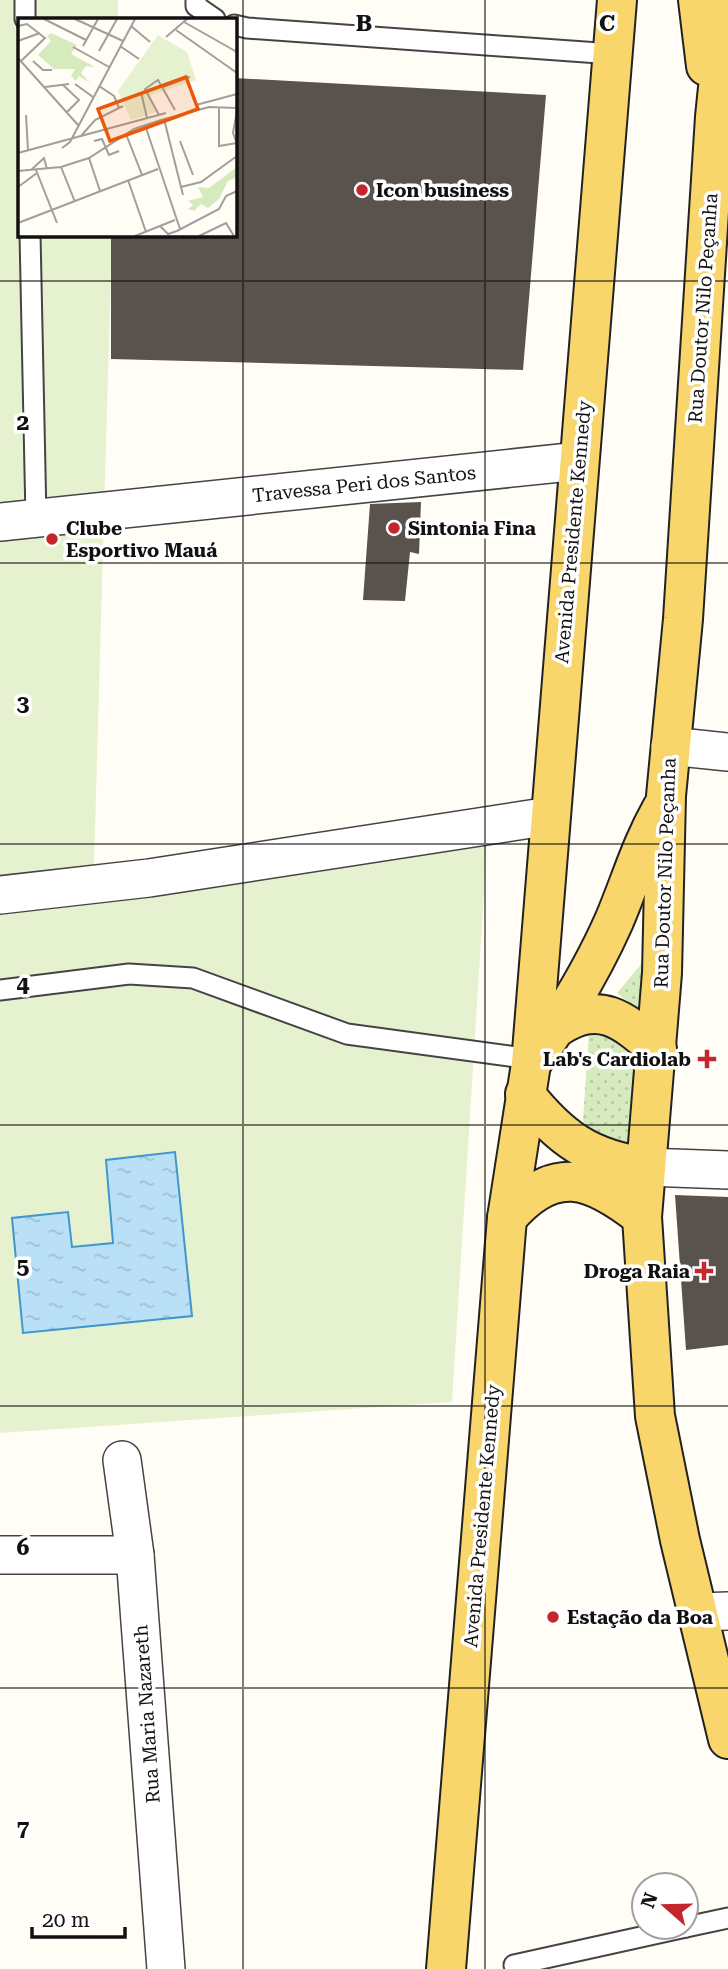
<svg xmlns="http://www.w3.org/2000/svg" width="728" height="1969" viewBox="0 0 728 1969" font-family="'Roboto Serif',serif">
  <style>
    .grass { fill: url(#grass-dots) }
    .pitch { fill: #e6f2cf }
    .water { fill: url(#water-ripples); stroke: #3f96cf; stroke-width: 2 }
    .building { fill: #5a524d }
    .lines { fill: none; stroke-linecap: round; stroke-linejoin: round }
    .lane-casing { stroke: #444; stroke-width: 23 }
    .street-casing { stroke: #444; stroke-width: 40 }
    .primary-casing { stroke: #222; stroke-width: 42 }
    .lane { stroke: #fff; stroke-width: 19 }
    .street { stroke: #fff; stroke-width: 37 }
    .primary { stroke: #f9d66b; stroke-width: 38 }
    .grid { fill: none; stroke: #111; stroke-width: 2; stroke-opacity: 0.55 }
    .poi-dot { fill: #c4262e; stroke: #fff; stroke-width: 2.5 }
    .labels { text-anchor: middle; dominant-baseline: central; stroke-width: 7; stroke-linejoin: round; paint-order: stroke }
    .poi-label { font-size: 19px; font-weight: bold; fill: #111; stroke: #fff; text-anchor: start }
    .street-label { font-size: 19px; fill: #111; stroke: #fff }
    .inset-road { fill: none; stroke: #a09f9a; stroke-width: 2 }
    .view { fill: #e8590c; fill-opacity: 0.15; stroke: #e8590c; stroke-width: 3.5 }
    .inset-edge { fill: none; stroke: #111; stroke-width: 3.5 }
    .grid-label { font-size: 23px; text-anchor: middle; font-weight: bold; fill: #111; stroke: #fff; stroke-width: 7; stroke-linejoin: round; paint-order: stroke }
  </style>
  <defs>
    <pattern id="grass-dots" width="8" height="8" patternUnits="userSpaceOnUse" patternTransform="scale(1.75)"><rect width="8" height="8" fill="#d5ebbd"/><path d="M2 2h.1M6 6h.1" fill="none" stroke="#b6c8a1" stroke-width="1.8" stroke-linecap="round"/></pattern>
    <pattern id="water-ripples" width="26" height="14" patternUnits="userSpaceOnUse" patternTransform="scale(1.75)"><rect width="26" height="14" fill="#b9e0f7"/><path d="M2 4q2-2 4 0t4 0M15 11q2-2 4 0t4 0" fill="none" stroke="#9ebfd3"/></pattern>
  </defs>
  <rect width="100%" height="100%" fill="#fffdf5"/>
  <g class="grass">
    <polygon points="648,956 646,1017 617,993"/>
    <polygon points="603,1029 637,1057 630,1144 593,1143 583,1120 589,1033"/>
  </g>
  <polygon class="pitch" points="0,0 118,0 118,19 19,19 19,234 112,235 93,899 487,844 452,1402 0,1433"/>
  <polygon class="water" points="175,1152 192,1316 23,1333 12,1218 68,1212 72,1247 113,1243 106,1160"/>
  <g class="building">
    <polygon points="234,78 546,95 523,370 111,359 111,234 234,234"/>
    <polygon points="421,502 419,554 410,552 405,601 363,600 370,504"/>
    <polygon points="675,1195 728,1197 728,1345 686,1350"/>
  </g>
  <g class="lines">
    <defs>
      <g id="lane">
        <polyline points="25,0 25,19"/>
        <polyline points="196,0 196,6 215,19"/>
        <polyline points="234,25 247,28 613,54"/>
        <polyline points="30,234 36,518"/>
        <polyline points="0,990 129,974 193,978 347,1034 531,1059"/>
        <polyline points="686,1927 728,1918"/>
        <polyline points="514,1965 686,1927"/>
      </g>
      <g id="street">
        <polyline points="0,522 579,461"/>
        <polyline points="670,746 728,752"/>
        <polyline points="0,895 149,878 550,816"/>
        <polyline points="646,1167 728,1170"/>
        <polyline points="122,1460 135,1555 166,1969"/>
        <polyline points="0,1555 135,1555"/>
        <polyline points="699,1612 728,1611"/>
      </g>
      <g id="primary">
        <polyline points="698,0 706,66"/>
        <polyline points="727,0 715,117 683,619 666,796 662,973 642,1217 655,1416 680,1540 728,1739"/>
        <path d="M 559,1026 C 601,1000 623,1020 657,1049"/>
        <path d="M 531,1064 C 563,1018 591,973 614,921 C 631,881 640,847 662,808"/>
        <path d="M 525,1094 C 560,1138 589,1159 646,1167"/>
        <path d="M 507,1218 C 554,1163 591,1177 642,1217"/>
        <polyline points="446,1969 507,1218 531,1064 617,0"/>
      </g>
    </defs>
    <use href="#lane" class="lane-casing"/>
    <use href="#street" class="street-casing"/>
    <use href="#primary" class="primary-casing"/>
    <use href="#lane" class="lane"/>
    <use href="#street" class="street"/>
    <use href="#primary" class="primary"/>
  </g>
  <path class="grid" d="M 243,0 L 243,1969M 485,0 L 485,1969M 0,281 L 728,281M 0,563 L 728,563M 0,844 L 728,844M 0,1125 L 728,1125M 0,1406 L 728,1406M 0,1688 L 728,1688"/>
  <g class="poi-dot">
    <circle cx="362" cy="190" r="7"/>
    <circle cx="394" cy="528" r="7"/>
    <circle cx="52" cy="539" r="7"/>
    <path d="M703.5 1048.5h7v7h7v7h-7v7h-7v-7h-7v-7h7z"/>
    <path d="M700.5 1260.5h7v7h7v7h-7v7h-7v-7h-7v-7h7z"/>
    <circle cx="553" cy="1617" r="7"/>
  </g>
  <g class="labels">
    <g class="poi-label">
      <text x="376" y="190">Icon business</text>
      <text x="66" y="528">Clube<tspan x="66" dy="22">Esportivo Mauá</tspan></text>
      <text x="408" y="528">Sintonia Fina</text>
      <text x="691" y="1059" text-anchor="end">Lab's Cardiolab</text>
      <text x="690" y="1271" text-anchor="end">Droga Raia</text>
      <text x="567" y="1617">Estação da Boa</text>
    </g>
    <g class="street-label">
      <text transform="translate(703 308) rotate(-86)">Rua Doutor Nilo Peçanha</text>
      <text transform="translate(364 484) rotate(-6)">Travessa Peri dos Santos</text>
      <text transform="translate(573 532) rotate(-85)">Avenida Presidente Kennedy</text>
      <text transform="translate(665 873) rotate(-88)">Rua Doutor Nilo Peçanha</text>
      <text transform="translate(482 1516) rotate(-85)">Avenida Presidente Kennedy</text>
      <text transform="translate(147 1714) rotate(-94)">Rua Maria Nazareth</text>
    </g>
  </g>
  <g transform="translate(18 18)">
    <rect width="219" height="219" fill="#fffdf5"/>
    <path d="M 33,15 L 59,27 L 53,36 L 77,49 L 68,48 L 63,55 L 72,65 L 61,58 L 58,63 L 53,58 L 57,51 L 36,51 L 20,37 L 33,23 L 29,18 ZM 219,149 L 219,159 L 210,163 L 201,181 L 190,190 L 183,186 L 176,193 L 170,191 L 175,187 L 170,183 L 185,179 L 180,169 L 191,170 Z" fill="#d5ebbd"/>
    <path d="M 140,17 L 169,34 L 178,62 L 130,78 L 138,94 L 113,102 L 100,73 Z" fill="#e6f2cf"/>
    <path class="inset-road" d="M 26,1 L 68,22M 57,1 L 105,23M 166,4 L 219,34M 0,8 L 9,6 L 27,20 L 2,44M 113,8 L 132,24M 158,12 L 219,55M 148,19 L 169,1M 0,23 L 22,15M 65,28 L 80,1M 102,28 L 121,41M 55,29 L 91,49M 81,33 L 99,1M 0,40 L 60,107M 15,43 L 25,52 L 34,52M 57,66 L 75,79M 45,67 L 61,82 L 49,94M 81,68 L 96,78 L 101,90M 27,69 L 51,66M 145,69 L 172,59M 123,74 L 129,100M 178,87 L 219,76M 201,89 L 201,128 L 219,125M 219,93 L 215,115 L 219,126M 8,97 L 10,132M 141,97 L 127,71 L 140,62 L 157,92M 146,101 L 165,177M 127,107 L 162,211M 108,116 L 124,157M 63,118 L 77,102 L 105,88M 76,123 L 84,121 L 91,137 L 101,133M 162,123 L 175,157M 44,130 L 52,124 L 117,1M 0,135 L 148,95M 71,140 L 82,173M 43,149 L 57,184M 13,152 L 26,140 L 29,151M 18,152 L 39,205M 0,153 L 43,149 L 71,140 L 116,111 L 143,102 L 191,89 L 219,90M 110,162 L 128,214M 0,169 L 19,155M 163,169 L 183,164 L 219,138M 0,205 L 140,151M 142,208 L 150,216 L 159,213 L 201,191 L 208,178 L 219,173M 117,218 L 157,202M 181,218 L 208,205 L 216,218"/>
    <path class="view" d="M 168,59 L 180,91 L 92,123 L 80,91 Z"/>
    <rect width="219" height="219" class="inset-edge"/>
  </g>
  <g class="grid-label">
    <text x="364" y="31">B</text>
    <text x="607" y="31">C</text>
    <text x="23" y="430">2</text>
    <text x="23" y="711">3</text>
    <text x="23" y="992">4</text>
    <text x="23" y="1274">5</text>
    <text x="23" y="1555">6</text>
    <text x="23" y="1836">7</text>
  </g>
  <g transform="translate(665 1906) rotate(290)"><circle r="33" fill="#ffffff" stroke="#a0a0a0" stroke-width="2"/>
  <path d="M0-5L12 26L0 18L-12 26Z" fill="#c4262e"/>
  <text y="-10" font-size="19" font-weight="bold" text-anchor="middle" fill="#111111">N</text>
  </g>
  <path d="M32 1927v10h93v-10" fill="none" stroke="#111111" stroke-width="3.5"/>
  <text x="42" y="1927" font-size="21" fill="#111111" stroke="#ffffff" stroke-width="5" paint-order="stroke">20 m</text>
</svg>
